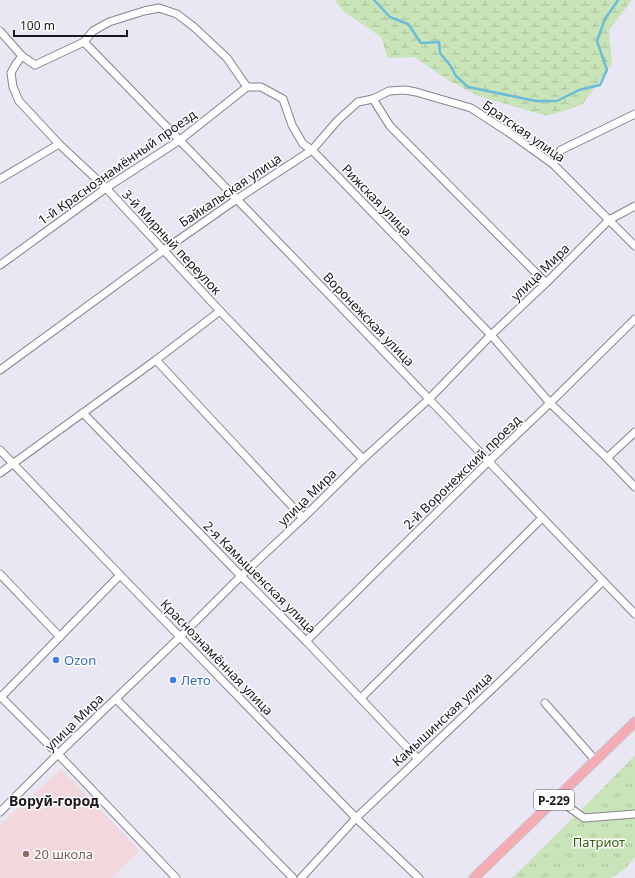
<svg xmlns="http://www.w3.org/2000/svg" width="635" height="878" viewBox="0 0 635 878" font-family="'Noto Sans',sans-serif">
  <style>
    .education { fill: #f2d7dd }
    .grass { fill: url(#grass-tufts) }
    .wetland { fill: url(#wetland-marsh) }
    .lines { fill: none; stroke-linecap: round; stroke-linejoin: round }
    .stream { stroke: #6abcd9; stroke-width: 2.5 }
    .minor-casing { stroke: #878391; stroke-width: 9 }
    .major-casing { stroke: #c8c8c9; stroke-width: 11 }
    .minor { stroke: #fff; stroke-width: 7 }
    .major { stroke: #f4abb4; stroke-width: 9 }
    .shop-dot { fill: #3f7fe0; stroke: #fff; stroke-width: 1.5 }
    .education-dot { fill: #8d6e63; stroke: #fff; stroke-width: 1.5 }
    .labels { text-anchor: middle; dominant-baseline: central; stroke-width: 3; stroke-linejoin: round; paint-order: stroke }
    .shield { fill: #fff; stroke: #5f5d62; stroke-width: 1 }
    .shield-label { font-size: 12px; font-weight: bold; fill: #1a181e }
    .street-label { font-size: 13px; fill: #1a181e; stroke: #fff }
    .shop-label { font-size: 13px; fill: #366cbe; stroke: #fff; text-anchor: start }
    .park-label { font-size: 13px; fill: #335e06; stroke: #fff }
    .education-label { font-size: 13px; fill: #785e54; stroke: #fff; text-anchor: start }
    .neighbourhood-label { font-size: 14px; font-weight: bold; fill: #1a181e; stroke: #fff }
  </style>
  <defs>
    <pattern id="grass-tufts" width="24" height="20" patternUnits="userSpaceOnUse"><rect width="24" height="20" fill="#c8e4b8"/><path d="M3 7l-1-3M5 7V3M7 7l1-3M15 17l-1-3M17 17v-4M19 17l1-3" fill="none" stroke="#abc39e"/></pattern>
    <pattern id="wetland-marsh" width="20" height="14" patternUnits="userSpaceOnUse"><rect width="20" height="14" fill="#c8e4b8"/><path d="M1 5h8M5 5V1M11 12h8M15 12V8" fill="none" stroke="#abc39e"/></pattern>
  </defs>
  <rect width="100%" height="100%" fill="#eae7f5"/>
  <polygon class="education" points="61,769 140,851 111,878 0,878 0,825"/>
  <polygon class="grass" points="635,755 635,857 626,868 611,878 512,878 597,794"/>
  <polygon class="wetland" points="335,0 632,0 609,30 612,64 582,105 547,116 478,96 450,81 414,57 388,58 381,37 343,11"/>
  <g class="lines">
    <polyline class="stream" points="374,0 390,17 408,24 421,43 439,42 440,53 450,65 456,76 468,87 536,101 557,101 579,90 600,85 607,70 597,41 605,19 618,0"/>
    <defs>
      <g id="minor">
        <polyline points="0,31 22,56 16,64 11,73 13,87 19,101 59,144 106,188 220,311 363,459"/>
        <path d="M 84,42 C 199,160 314,278 428,398 C 497,470 565,542 635,614"/>
        <polyline points="22,56 35,65 84,42 93,31 109,22 144,11 159,8 177,14 194,27 227,58 247,87 261,87 283,99 292,125 303,144 312,150 491,335 550,403 607,458 635,487"/>
        <polyline points="373,99 390,126 546,283"/>
        <polyline points="553,164 561,150 635,114"/>
        <polyline points="0,179 59,144"/>
        <polyline points="0,265 106,188 180,140 247,87"/>
        <polyline points="156,360 303,518"/>
        <polyline points="0,370 164,250 237,199 312,150 338,120 358,102 373,99 389,91 405,90 416,92 471,108 508,132 553,164 635,246"/>
        <polyline points="83,413 241,576 306,641 418,759"/>
        <polyline points="0,450 120,575 356,818 419,878"/>
        <polyline points="607,458 635,432"/>
        <polyline points="0,473 156,360 220,311"/>
        <polyline points="0,574 60,637"/>
        <polyline points="306,641 488,462 550,403 635,319"/>
        <polyline points="0,696 58,754 176,878"/>
        <polyline points="1,697 120,575"/>
        <polyline points="361,698 542,518"/>
        <polyline points="116,699 198,781 293,878"/>
        <polyline points="545,703 595,760"/>
        <polyline points="556,798 584,818 635,814"/>
        <polyline points="0,812 58,754 181,636 241,576 303,518 363,459 429,399 491,335 546,283 609,220 635,206"/>
        <polyline points="301,878 356,818 509,673 603,581"/>
      </g>
      <polyline id="major" points="474,878 635,722"/>
    </defs>
    <use href="#minor" class="minor-casing"/>
    <use href="#major" class="major-casing"/>
    <use href="#minor" class="minor"/>
    <use href="#major" class="major"/>
  </g>
  <g class="shop-dot">
    <circle cx="56" cy="660" r="4"/>
    <circle cx="173" cy="680" r="4"/>
  </g>
  <circle class="education-dot" cx="26" cy="854" r="4"/>
  <g class="labels">
    <rect class="shield" x="534" y="790" width="40" height="20" rx="3"/>
    <g class="shield-label">
      <text x="554" y="800">Р-229</text>
    </g>
    <g class="street-label">
      <text transform="translate(524 131) rotate(35)">Братская улица</text>
      <text transform="translate(117 167) rotate(-35)">1-й Краснознамённый проезд</text>
      <text transform="translate(230 190) rotate(-34)">Байкальская улица</text>
      <text transform="translate(377 200) rotate(46)">Рижская улица</text>
      <text transform="translate(172 242) rotate(47)">3-й Мирный переулок</text>
      <text transform="translate(540 272) rotate(-44)">улица Мира</text>
      <text transform="translate(369 319) rotate(46)">Воронежская улица</text>
      <text transform="translate(462 472) rotate(-44)">2-й Воронежский проезд</text>
      <text transform="translate(307 497) rotate(-44)">улица Мира</text>
      <text transform="translate(260 577) rotate(45)">2-я Камышенская улица</text>
      <text transform="translate(217 657) rotate(46)">Краснознамённая улица</text>
      <text transform="translate(442 719) rotate(-43)">Камышинская улица</text>
      <text transform="translate(74 722) rotate(-44)">улица Мира</text>
    </g>
    <g class="shop-label">
      <text x="64" y="660">Ozon</text>
      <text x="181" y="680">Лето</text>
    </g>
    <g class="park-label">
      <text x="599" y="842">Патриот</text>
    </g>
    <g class="education-label">
      <text x="34" y="854">20 школа</text>
    </g>
    <g class="neighbourhood-label">
      <text x="54" y="800">Воруй-город</text>
    </g>
  </g>
  <path d="M14 30v6h113v-6" fill="none" stroke="#1a181e" stroke-width="2"/>
  <text x="20" y="30" font-size="12" fill="#1a181e" stroke="#ffffff" stroke-width="3" paint-order="stroke">100 m</text>
</svg>
